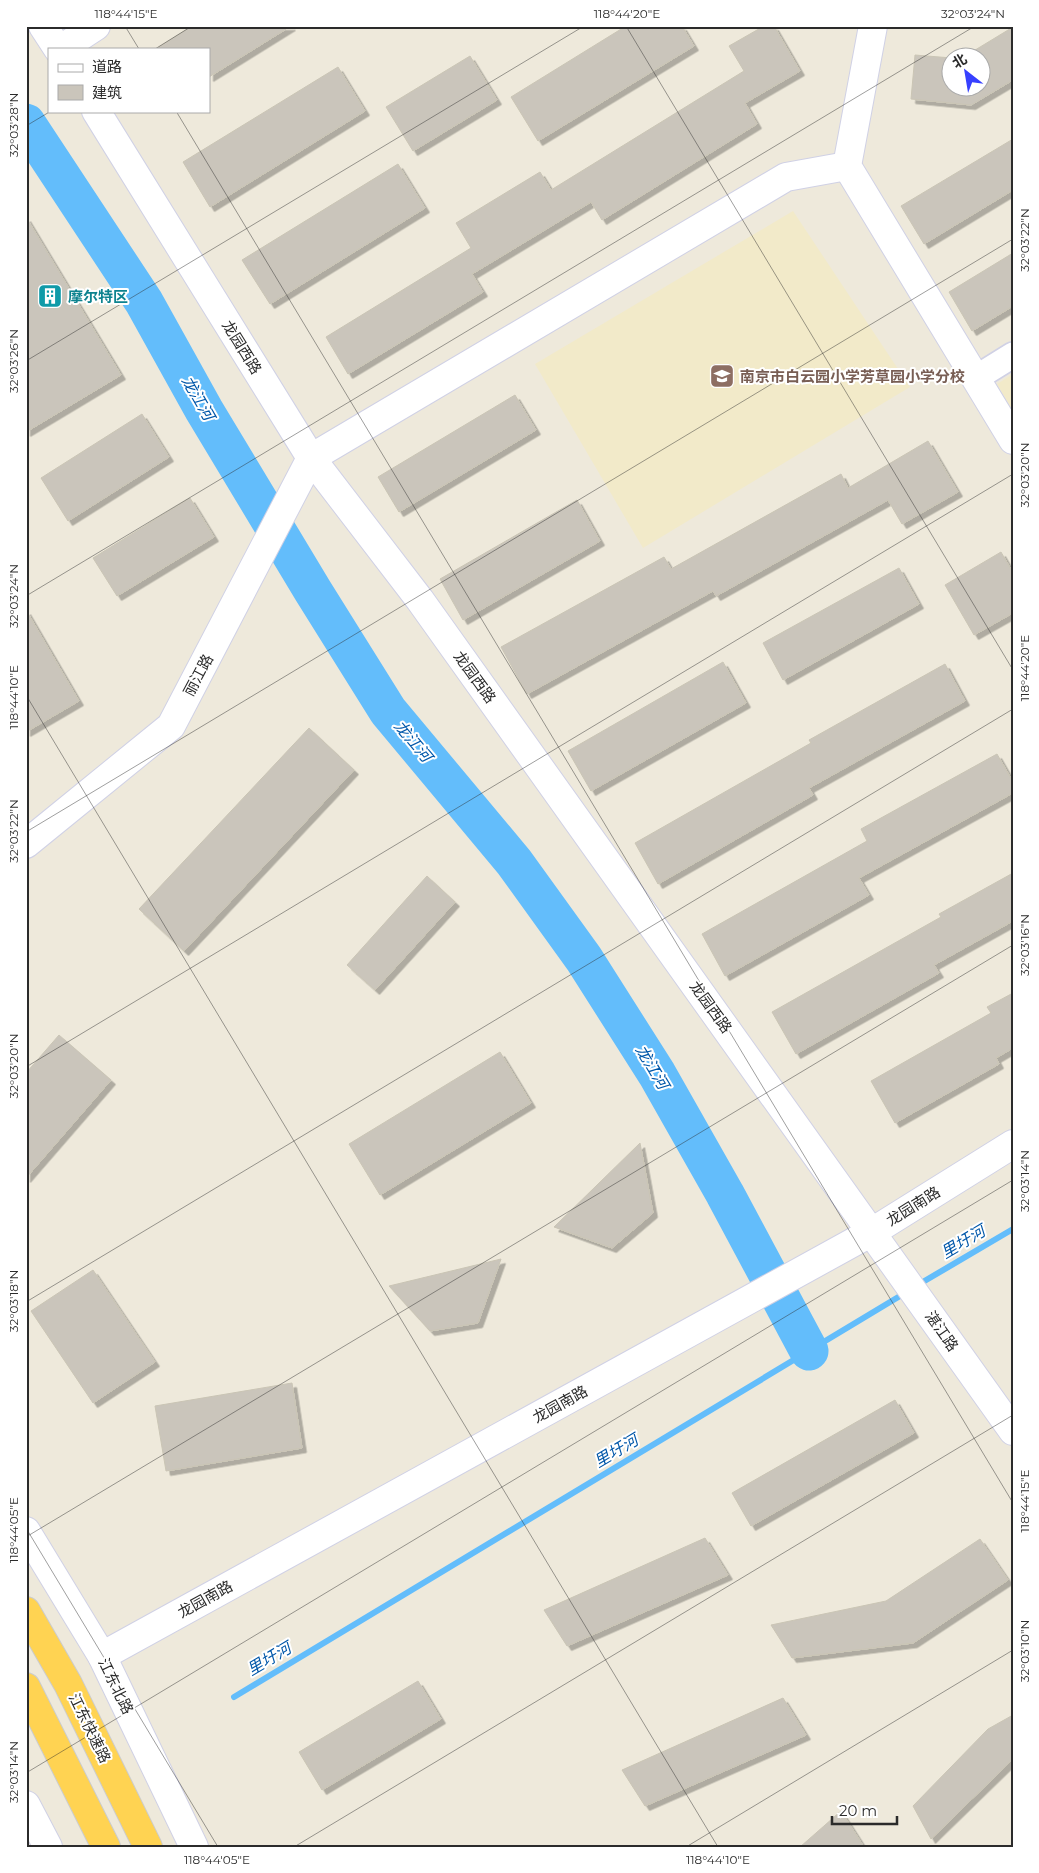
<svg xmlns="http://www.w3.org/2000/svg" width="1039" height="1873" viewBox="0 0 1039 1873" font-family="Montserrat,'Noto Sans SC',sans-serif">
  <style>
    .education { fill: #f2eac9 }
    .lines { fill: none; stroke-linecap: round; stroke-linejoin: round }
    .stream { stroke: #63bdfb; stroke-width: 6 }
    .river { stroke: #63bdfb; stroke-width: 39 }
    .building { fill: #cac5bb; stroke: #cac5b5; filter: url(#shadow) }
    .minor-casing { stroke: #d0d1e5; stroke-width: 28 }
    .tertiary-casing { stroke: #d0d1e5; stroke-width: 30 }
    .secondary-casing { stroke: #d0d1e5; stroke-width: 30 }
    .trunk-casing { stroke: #ccc; stroke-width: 30 }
    .minor { stroke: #fff; stroke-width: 25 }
    .tertiary { stroke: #fff; stroke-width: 28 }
    .secondary { stroke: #fff; stroke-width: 28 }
    .trunk { stroke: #ffd352; stroke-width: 28 }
    .ticks { fill: none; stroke: #2b2b2b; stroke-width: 1; stroke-opacity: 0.45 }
    .labels { text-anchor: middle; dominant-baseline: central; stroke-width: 4; stroke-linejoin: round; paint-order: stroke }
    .culture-label { font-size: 15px; font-weight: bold; fill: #0d838f; stroke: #fff; text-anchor: start }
    .street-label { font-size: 15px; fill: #2b2b2b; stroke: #fff }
    .education-label { font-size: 15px; font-weight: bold; fill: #785e54; stroke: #fff; text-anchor: start }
    .water-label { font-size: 16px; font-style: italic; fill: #0057a9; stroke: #fff }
    .neatline { fill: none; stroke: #2b2b2b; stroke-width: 2 }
    .ticks-label { font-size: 12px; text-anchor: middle; fill: #2b2b2b }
  </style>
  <defs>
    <filter id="shadow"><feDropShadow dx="4.5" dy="4.5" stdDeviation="0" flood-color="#0004"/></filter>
  </defs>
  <rect width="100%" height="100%" fill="#eee9db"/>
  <g class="education">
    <polygon points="793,211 910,387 643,548 535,364"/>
    <polygon points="1013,374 1013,412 997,384"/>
  </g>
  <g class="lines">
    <g class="stream">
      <polyline points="916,1286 1013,1229"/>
      <polyline points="234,1697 905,1293"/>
    </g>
    <polyline class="river" points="26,123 144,302 204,410 313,591 388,711 514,862 584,959 657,1074 725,1194 809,1351"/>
  </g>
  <g class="building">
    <polygon points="192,26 291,26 209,77 209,49 156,49"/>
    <polygon points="626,26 682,26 694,46 538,141 511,97"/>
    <polygon points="764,26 774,26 800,71 745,103 757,124 602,220 591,202 472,274 483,292 348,374 326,337 471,248 456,223 540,172 551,190 744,71 729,46"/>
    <polygon points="1013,27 1013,80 971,105 911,99 915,55 952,58 952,88 982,88 982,58 962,58"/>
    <polygon points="470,56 497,100 413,151 386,107"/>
    <polygon points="338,67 365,111 210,207 183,162"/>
    <polygon points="1013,139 1013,190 924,244 901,206"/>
    <polygon points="398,164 425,208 270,304 242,260"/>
    <polygon points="26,217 121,375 26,432"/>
    <polygon points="1013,253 1013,306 972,331 949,292"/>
    <polygon points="515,395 536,430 399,512 378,477"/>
    <polygon points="142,414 169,457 68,521 41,478"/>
    <polygon points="928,441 958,492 902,524 888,500 716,596 713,591 527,694 501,647 664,557 671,569 841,474 848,488"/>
    <polygon points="190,498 214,537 117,596 93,558"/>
    <polygon points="577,500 600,541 463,620 440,579"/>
    <polygon points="1001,552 1013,573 1013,613 974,635 945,585"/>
    <polygon points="899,568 919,604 783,680 763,643"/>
    <polygon points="26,610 79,701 26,732"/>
    <polygon points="723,662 746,703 591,791 568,751"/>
    <polygon points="945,664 965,701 809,788 813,795 658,884 635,843 811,743 809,740"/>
    <polygon points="309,728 354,770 184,951 139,909"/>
    <polygon points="997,754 1013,782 1013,793 859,878 869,895 725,976 702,934 867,841 861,829"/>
    <polygon points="1013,873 1013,921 934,965 939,973 796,1054 772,1012 941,917 939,914"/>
    <polygon points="427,876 455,902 375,990 347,965"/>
    <polygon points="1013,993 1013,1048 996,1058 999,1064 895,1123 871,1081 991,1013 987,1007"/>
    <polygon points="59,1035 111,1080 26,1178 26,1073"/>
    <polygon points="500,1052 531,1103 380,1195 349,1144"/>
    <polygon points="640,1143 653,1213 612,1248 554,1227"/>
    <polygon points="501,1259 478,1323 430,1331 389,1286"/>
    <polygon points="93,1270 155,1362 93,1403 31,1311"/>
    <polygon points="292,1383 302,1448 166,1471 155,1406"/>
    <polygon points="895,1400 914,1433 751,1526 732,1493"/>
    <polygon points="705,1538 728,1575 567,1646 544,1610"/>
    <polygon points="980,1539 1008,1580 913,1643 792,1658 771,1625 886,1601"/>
    <polygon points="418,1681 441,1719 322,1790 299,1752"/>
    <polygon points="783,1698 806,1735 645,1806 622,1770"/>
    <polygon points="1013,1715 1013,1759 931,1839 913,1806 988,1729"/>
    <polygon points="841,1811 864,1847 800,1847"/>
  </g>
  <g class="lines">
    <defs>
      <polyline id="minor" points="976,378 1013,355"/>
      <g id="tertiary">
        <polyline points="873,26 847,166 1013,440"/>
        <polyline points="61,49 96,26"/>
        <polyline points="26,844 171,726 311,458 786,177 847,166"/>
        <polyline points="102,1656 872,1232 1013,1144"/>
      </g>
      <g id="secondary">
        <polyline points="43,26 58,49"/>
        <polyline points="96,111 311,458 420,600 1013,1431"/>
        <polyline points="26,1531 102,1656 194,1847"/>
        <polyline points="26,1805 48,1847"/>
      </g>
      <g id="trunk">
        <polyline points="26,1611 68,1684 148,1847"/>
        <polyline points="26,1687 106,1847"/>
      </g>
    </defs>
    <use href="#minor" class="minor-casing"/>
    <use href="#tertiary" class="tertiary-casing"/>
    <use href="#secondary" class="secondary-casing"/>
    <use href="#trunk" class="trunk-casing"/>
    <use href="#minor" class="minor"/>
    <use href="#tertiary" class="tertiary"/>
    <use href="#secondary" class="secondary"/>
    <use href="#trunk" class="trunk"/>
  </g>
  <path class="ticks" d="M 125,26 L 139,49M 626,26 L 1013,670M 155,49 L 192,26M 176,111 L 1013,1503M 26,126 L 51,111M 26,361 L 584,26M 26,596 L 975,26M 26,695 L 718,1847M 26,832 L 1013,239M 26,1067 L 1013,474M 26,1302 L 1013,709M 26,1528 L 218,1847M 26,1537 L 1013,945M 26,1773 L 1013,1180M 294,1847 L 1013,1415M 686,1847 L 1013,1650"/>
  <defs>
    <symbol id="building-square" viewBox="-11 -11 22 22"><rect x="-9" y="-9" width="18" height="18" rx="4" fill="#0f9aa8" stroke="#fff"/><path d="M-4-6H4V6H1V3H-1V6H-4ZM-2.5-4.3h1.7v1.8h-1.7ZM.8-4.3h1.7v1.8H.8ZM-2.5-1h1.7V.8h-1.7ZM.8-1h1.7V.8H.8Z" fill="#fff"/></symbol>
    <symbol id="school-square" viewBox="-11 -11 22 22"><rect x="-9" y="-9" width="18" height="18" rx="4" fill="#8d6e63" stroke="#fff"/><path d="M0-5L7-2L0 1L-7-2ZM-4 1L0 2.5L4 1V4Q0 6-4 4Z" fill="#fff"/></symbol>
  </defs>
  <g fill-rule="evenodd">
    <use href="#building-square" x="36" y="282" width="28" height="28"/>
    <use href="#school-square" x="708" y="362" width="28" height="28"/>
  </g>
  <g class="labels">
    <g class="culture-label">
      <text x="68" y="296">摩尔特区</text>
    </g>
    <g class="street-label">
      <text transform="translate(242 347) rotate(58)">龙园西路</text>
      <text transform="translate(198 675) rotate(-62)">丽江路</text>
      <text transform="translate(475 677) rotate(54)">龙园西路</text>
      <text transform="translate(711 1007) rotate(54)">龙园西路</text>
      <text transform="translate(913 1206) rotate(-32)">龙园南路</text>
      <text transform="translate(942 1331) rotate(55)">湛江路</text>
      <text transform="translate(560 1404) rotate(-29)">龙园南路</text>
      <text transform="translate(205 1599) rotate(-29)">龙园南路</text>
      <text transform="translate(116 1686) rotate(64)">江东北路</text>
      <text transform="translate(90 1728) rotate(64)">江东快速路</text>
    </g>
    <g class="education-label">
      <text x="740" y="376">南京市白云园小学芳草园小学分校</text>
    </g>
    <g class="water-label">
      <text transform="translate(198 398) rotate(60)">龙江河</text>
      <text transform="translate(413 741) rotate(50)">龙江河</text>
      <text transform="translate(652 1067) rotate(59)">龙江河</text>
      <text transform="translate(963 1242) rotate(-31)">里圩河</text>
      <text transform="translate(616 1451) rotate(-31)">里圩河</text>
      <text transform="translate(269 1659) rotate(-31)">里圩河</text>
    </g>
  </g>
  <rect width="1039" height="1873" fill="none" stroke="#ffffff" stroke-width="55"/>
  <rect x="48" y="48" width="162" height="65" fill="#ffffff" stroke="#aaaaaa"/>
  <rect x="58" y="64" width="25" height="8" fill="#ffffff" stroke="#aaaaaa"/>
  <text x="92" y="72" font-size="15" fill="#2b2b2b">道路</text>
  <rect x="58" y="85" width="25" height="15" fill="#cac5bb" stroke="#aaaaaa"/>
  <text x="92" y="98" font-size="15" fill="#2b2b2b">建筑</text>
  <g transform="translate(966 72) rotate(329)"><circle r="24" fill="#ffffff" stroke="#aaaaaa"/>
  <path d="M0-4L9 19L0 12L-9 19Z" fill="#3740ff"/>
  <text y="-8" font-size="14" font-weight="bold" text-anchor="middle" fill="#2b2b2b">北</text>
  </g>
  <path d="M832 1816v8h65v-8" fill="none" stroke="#2b2b2b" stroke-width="2.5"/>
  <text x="839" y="1816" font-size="15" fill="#2b2b2b" stroke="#ffffff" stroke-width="4" paint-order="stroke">20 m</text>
  <rect x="28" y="28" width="984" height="1818" class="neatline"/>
  <g class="ticks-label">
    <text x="126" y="18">118°44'15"E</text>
    <text x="627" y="18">118°44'20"E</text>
    <text x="973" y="18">32°03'24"N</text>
    <text transform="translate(14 125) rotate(-90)" y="4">32°03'28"N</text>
    <text transform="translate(1025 240) rotate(-90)" y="4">32°03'22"N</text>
    <text transform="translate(14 361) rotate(-90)" y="4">32°03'26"N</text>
    <text transform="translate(1025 475) rotate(-90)" y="4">32°03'20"N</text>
    <text transform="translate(14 596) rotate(-90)" y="4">32°03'24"N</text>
    <text transform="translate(1025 668) rotate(-90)" y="4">118°44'20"E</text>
    <text transform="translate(14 697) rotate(-90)" y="4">118°44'10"E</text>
    <text transform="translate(14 831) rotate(-90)" y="4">32°03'22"N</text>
    <text transform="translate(1025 945) rotate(-90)" y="4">32°03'16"N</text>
    <text transform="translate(14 1066) rotate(-90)" y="4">32°03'20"N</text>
    <text transform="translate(1025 1181) rotate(-90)" y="4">32°03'14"N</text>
    <text transform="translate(14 1301) rotate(-90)" y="4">32°03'18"N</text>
    <text transform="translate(1025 1501) rotate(-90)" y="4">118°44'15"E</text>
    <text transform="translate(14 1530) rotate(-90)" y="4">118°44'05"E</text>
    <text transform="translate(1025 1651) rotate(-90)" y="4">32°03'10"N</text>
    <text transform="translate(14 1772) rotate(-90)" y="4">32°03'14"N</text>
    <text x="217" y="1864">118°44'05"E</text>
    <text x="718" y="1864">118°44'10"E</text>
  </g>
</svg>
